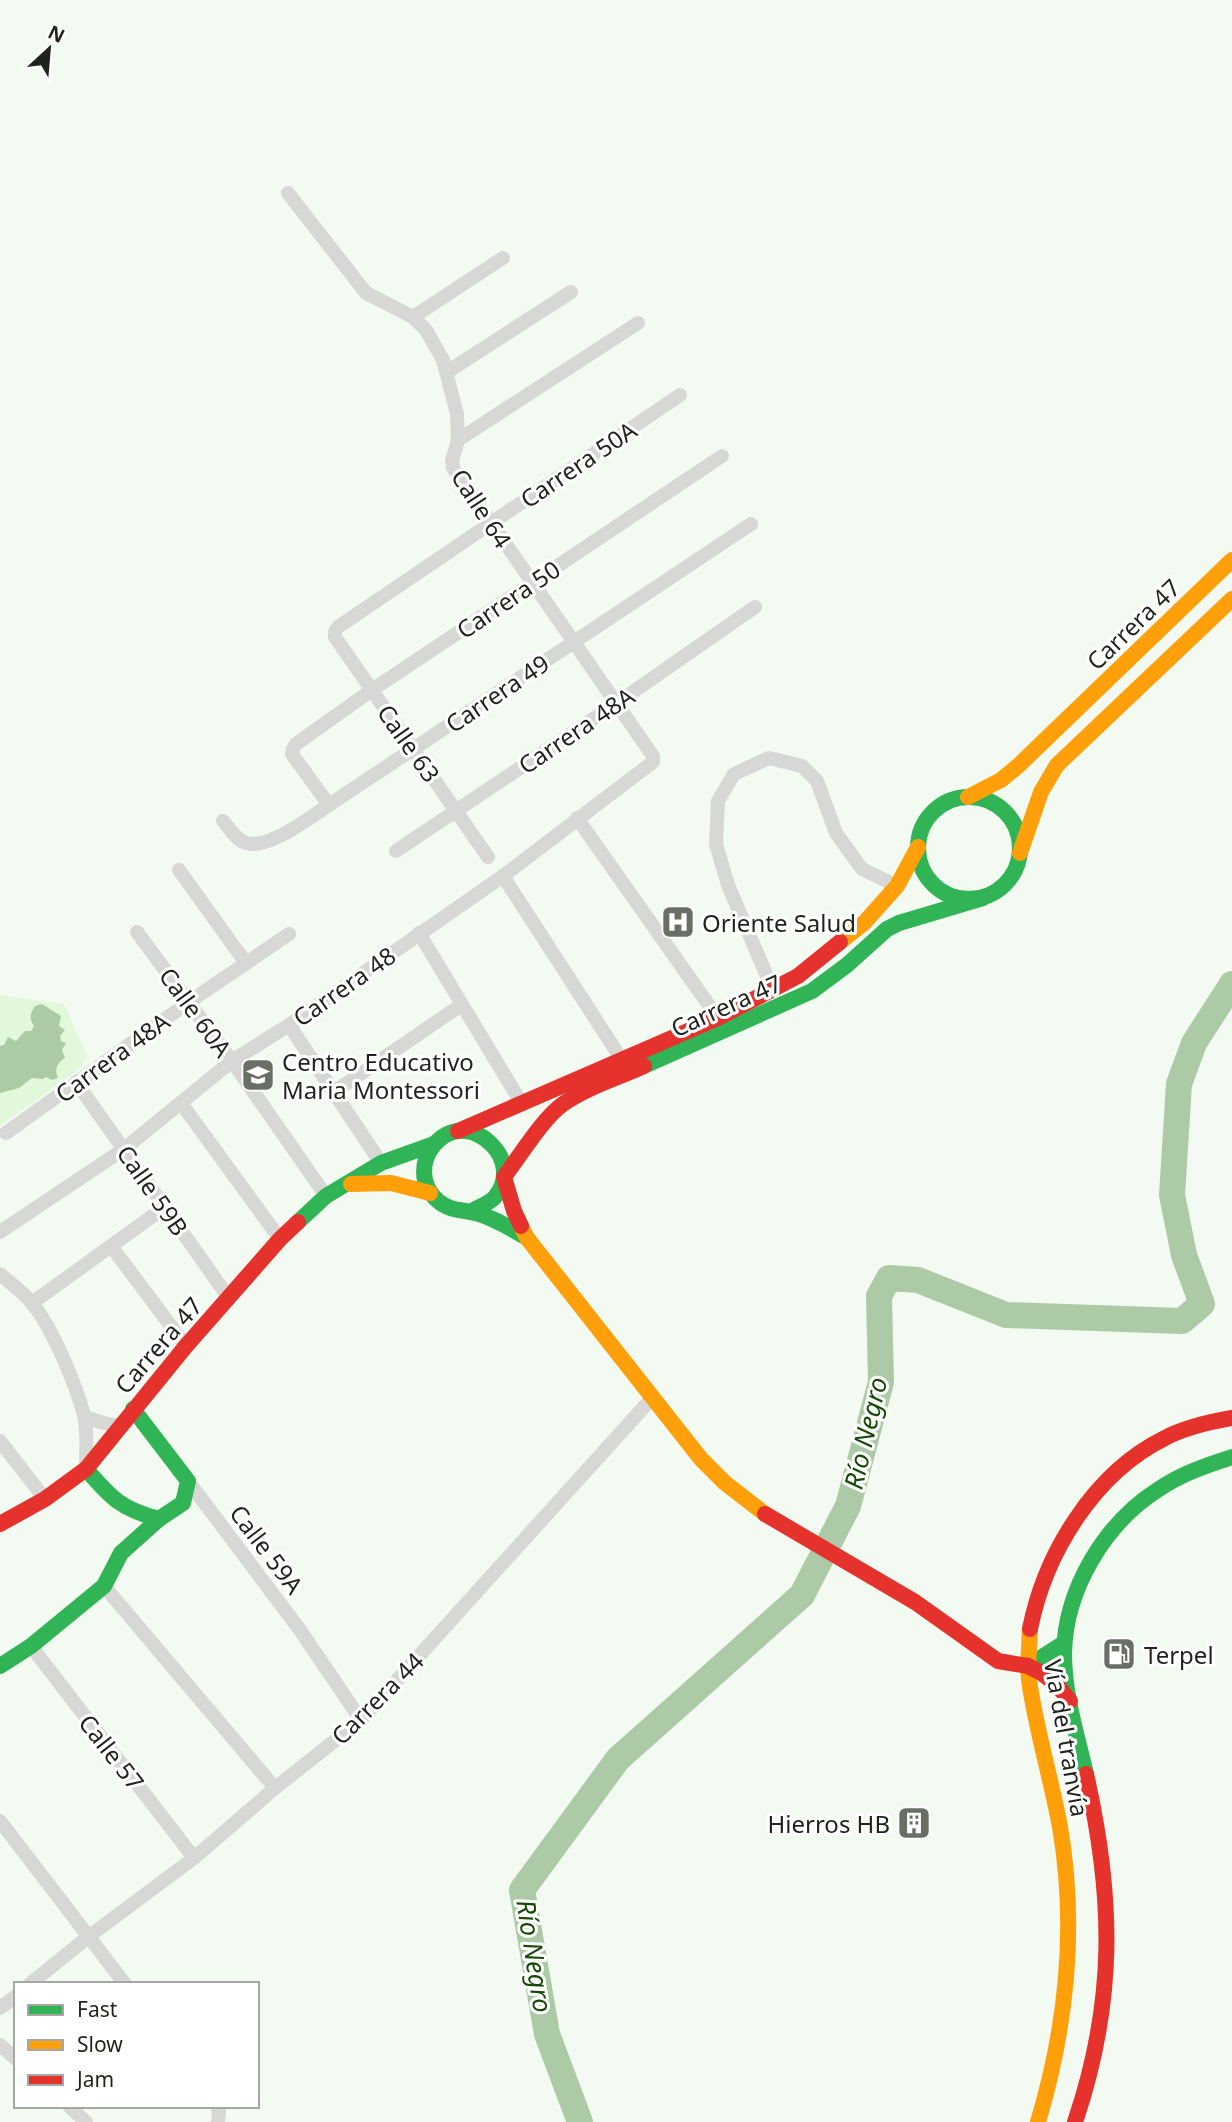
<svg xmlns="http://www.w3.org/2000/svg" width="1232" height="2122" viewBox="0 0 1232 2122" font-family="'Noto Sans',sans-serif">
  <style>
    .green { fill: #e1f8db }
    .water { fill: #adcaa6 }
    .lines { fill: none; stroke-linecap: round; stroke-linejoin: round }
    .river { stroke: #adcaa6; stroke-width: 26 }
    .street { stroke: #d7d8d6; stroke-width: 14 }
    .fast { stroke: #30b455; stroke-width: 16 }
    .slow { stroke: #ff9f0a; stroke-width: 16 }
    .jam { stroke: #e5322d; stroke-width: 16 }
    .labels { text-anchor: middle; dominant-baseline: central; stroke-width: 6; stroke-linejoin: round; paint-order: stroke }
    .street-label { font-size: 24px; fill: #1e241c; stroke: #fff }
    .poi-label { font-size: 24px; fill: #1e241c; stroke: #fff; text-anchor: start }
    .water-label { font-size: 26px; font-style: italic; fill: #174a07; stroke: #fff }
  </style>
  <rect width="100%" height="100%" fill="#f3faf1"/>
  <polygon class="green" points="0,995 64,1004 88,1057 77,1071 0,1126"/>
  <path class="water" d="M 42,1004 L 61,1016 L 59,1026 L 65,1030 L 60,1036 L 61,1041 L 66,1043 L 62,1050 L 65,1058 C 57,1063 54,1069 58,1078 L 52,1080 L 46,1077 L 43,1079 L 32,1078 L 19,1088 L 0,1093 L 0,1046 L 4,1045 L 8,1037 L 16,1041 L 25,1031 L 31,1031 L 34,1026 C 29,1018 30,1014 35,1006 Z"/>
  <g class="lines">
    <polyline class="river" points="580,2122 547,2034 522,1890 618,1759 802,1595 848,1506 881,1382 879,1296 889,1278 918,1280 1006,1315 1182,1321 1202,1304 1184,1255 1172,1195 1179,1084 1194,1043 1232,984"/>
    <g class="street">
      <polyline points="413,317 503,258"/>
      <polyline points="447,372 571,292"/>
      <polyline points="458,440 638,323"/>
      <polyline points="329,805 292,754 293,749 296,744 372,690 722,456"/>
      <polyline points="577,818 718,1018"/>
      <path d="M 223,821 C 230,829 236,840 246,843 C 269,850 310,817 329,805 L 751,524"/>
      <polyline points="396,851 617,703 755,607"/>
      <polyline points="488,857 335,637 335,632 338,627 680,395"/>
      <polyline points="179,870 246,963"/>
      <polyline points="503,876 622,1060"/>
      <polyline points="137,932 232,1061 326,1196"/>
      <polyline points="419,933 522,1104"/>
      <polyline points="773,990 728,885 716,844 718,801 734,774 769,758 802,766 817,781 836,833 862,869 897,886"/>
      <polyline points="289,1025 381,1163"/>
      <polyline points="76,1082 229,1298"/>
      <polyline points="334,1092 461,1005"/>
      <polyline points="181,1103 280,1239"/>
      <polyline points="6,1133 189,1002 289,934"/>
      <polyline points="0,1232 124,1149 232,1061 289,1025 503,876 653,762 653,756 453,468 452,461 458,440 457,414 443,360 426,330 413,317 366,293 288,193"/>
      <polyline points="111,1246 186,1346"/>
      <path d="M 0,1274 C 10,1283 23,1292 32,1303 C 52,1327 76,1385 84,1415 C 88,1432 86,1451 86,1469"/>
      <polyline points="32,1303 165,1207"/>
      <polyline points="85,1417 104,1423 119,1426"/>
      <polyline points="0,1441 45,1499"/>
      <polyline points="188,1481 300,1630 361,1720"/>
      <polyline points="104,1586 275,1788"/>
      <polyline points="31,1646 194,1858"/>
      <polyline points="0,1821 125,1984"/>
      <polyline points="30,1984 88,1937 194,1858 275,1788 361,1720 653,1397"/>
      <polyline points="0,2008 16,1996"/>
      <polyline points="0,2045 16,2059"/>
      <polyline points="69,2106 86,2122"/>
      <polyline points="217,2106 219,2112 218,2122"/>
    </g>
    <g class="fast">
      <circle cx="969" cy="848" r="51"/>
      <polyline points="644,1066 812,991 847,965 887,929 899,923 983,898"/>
      <path d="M 472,1211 C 479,1207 490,1203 495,1197 C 509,1181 506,1158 491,1144 C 450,1103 399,1167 438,1201 C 451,1212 464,1209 479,1214 C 496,1219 512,1229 527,1238"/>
      <polyline points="298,1222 326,1196 381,1163 434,1144"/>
      <path d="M 86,1469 C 111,1498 121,1509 159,1519"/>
      <polyline points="0,1666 31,1646 104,1586 121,1553 159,1519 183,1503 188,1481 133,1409"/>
      <polyline points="1028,1666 1064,1643"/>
      <path d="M 1086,1774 C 1077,1735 1064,1694 1064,1654 C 1065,1589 1105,1523 1159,1489 C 1181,1474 1207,1465 1232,1457"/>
    </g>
    <g class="slow">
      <polyline points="968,797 1001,780 1018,766 1232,560"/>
      <polyline points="1020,853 1041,792 1057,765 1232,599"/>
      <polyline points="840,942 864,923 897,886 918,847"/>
      <polyline points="351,1184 391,1183 430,1193"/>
      <polyline points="521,1226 527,1238 701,1459 725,1483 765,1514"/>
      <path d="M 1030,1629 L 1028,1667 L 1029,1680 C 1036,1730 1051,1778 1060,1827 C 1077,1927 1067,2025 1038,2122"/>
    </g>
    <g class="jam">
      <polyline points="458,1131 718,1018 798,976 840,942"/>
      <path d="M 521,1226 L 514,1211 L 504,1177 C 520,1156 543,1118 563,1104 C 587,1087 618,1078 644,1066"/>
      <polyline points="765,1514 915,1602 998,1661 1028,1666 1040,1672 1057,1685 1070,1701"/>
      <polyline points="0,1524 45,1499 86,1469 186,1346 280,1239 298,1222"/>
      <path d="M 1030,1629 C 1045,1553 1094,1473 1165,1438 C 1186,1427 1209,1422 1232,1418"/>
      <path d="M 1075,2122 C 1116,2001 1114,1898 1086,1774"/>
    </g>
  </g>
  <defs>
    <symbol id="hospital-square" viewBox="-11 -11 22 22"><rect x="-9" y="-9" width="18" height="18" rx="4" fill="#696f67" stroke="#fff"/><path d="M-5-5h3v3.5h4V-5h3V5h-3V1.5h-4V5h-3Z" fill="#fff"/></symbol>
    <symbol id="school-square" viewBox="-11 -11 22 22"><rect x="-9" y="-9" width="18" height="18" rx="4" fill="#696f67" stroke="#fff"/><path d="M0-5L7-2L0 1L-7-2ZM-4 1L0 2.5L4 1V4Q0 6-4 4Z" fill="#fff"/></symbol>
    <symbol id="fuel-square" viewBox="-11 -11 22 22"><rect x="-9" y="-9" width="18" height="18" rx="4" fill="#696f67" stroke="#fff"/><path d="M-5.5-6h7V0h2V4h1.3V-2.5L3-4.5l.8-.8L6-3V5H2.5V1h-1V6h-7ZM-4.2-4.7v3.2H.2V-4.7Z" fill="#fff"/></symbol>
    <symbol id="building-square" viewBox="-11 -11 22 22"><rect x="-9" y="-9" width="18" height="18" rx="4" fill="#696f67" stroke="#fff"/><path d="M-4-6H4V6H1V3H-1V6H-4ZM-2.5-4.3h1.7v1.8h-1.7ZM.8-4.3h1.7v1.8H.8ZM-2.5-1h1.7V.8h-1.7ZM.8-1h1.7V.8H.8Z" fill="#fff"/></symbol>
  </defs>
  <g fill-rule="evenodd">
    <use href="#hospital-square" x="659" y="903" width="38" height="38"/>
    <use href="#school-square" x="239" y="1056" width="38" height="38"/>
    <use href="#fuel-square" x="1100" y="1635" width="38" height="38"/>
    <use href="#building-square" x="895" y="1804" width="38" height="38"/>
  </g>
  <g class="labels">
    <g class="street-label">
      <text transform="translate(578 464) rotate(-34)">Carrera 50A</text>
      <text transform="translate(482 508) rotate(57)">Calle 64</text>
      <text transform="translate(508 599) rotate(-34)">Carrera 50</text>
      <text transform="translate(1133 624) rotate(-44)">Carrera 47</text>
      <text transform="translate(497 693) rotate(-34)">Carrera 49</text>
      <text transform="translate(576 730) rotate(-34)">Carrera 48A</text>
      <text transform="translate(409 743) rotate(55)">Calle 63</text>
      <text transform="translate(344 986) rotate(-35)">Carrera 48</text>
      <text transform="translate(726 1005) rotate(-24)">Carrera 47</text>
      <text transform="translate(196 1012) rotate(54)">Calle 60A</text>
      <text transform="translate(112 1057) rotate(-36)">Carrera 48A</text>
      <text transform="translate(153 1190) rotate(55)">Calle 59B</text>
      <text transform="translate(158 1345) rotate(-49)">Carrera 47</text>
      <text transform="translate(267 1549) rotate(53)">Calle 59A</text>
      <text transform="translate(377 1698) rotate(-45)">Carrera 44</text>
      <text transform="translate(1067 1738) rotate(80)">Vía del tranvía</text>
      <text transform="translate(112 1752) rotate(52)">Calle 57</text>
    </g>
    <g class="poi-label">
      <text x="702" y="922">Oriente Salud</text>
      <text x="282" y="1061">Centro Educativo<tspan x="282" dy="28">Maria Montessori</tspan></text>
      <text x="1144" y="1654">Terpel</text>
      <text x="890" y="1823" text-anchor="end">Hierros HB</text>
    </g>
    <g class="water-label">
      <text transform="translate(865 1433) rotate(-77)">Río Negro</text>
      <text transform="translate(535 1956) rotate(81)">Río Negro</text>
    </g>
  </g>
  <rect x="14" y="1982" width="245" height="126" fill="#ffffff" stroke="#a5a7a4" stroke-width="2"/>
  <rect x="28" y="2005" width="35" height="10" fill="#30b455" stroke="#a5a7a4" stroke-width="2"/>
  <text x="77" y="2017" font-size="21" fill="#1e241c">Fast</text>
  <rect x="28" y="2040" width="35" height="10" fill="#ff9f0a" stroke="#a5a7a4" stroke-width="2"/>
  <text x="77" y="2052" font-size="21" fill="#1e241c">Slow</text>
  <rect x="28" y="2075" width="35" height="10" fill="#e5322d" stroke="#a5a7a4" stroke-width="2"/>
  <text x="77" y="2087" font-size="21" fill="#1e241c">Jam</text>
  <g transform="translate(49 49) rotate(26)" stroke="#ffffff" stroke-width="5" paint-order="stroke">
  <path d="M0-5L12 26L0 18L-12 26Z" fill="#1e241c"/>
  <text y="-10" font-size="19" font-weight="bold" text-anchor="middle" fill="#1e241c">N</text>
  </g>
</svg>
